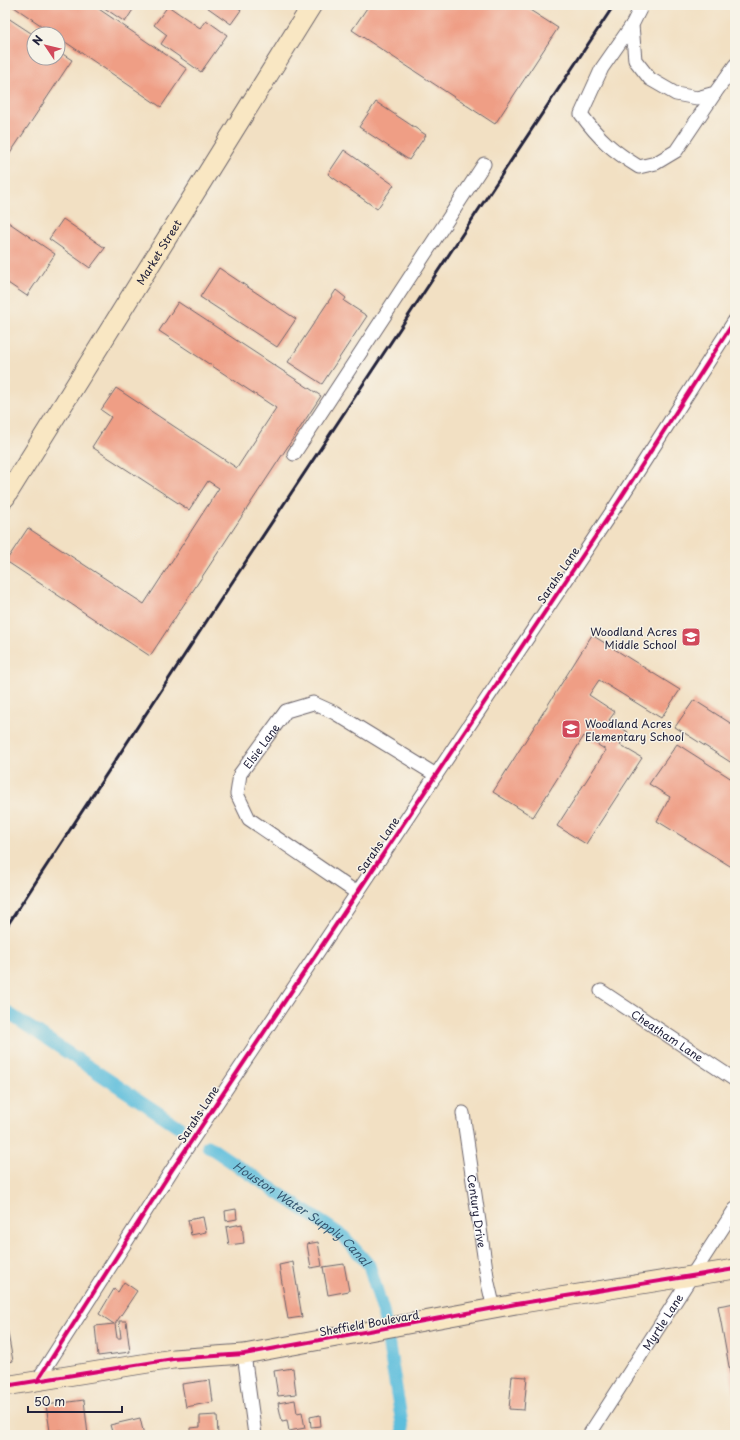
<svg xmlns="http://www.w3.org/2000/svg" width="740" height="1440" viewBox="0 0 740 1440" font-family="'Playpen Sans',sans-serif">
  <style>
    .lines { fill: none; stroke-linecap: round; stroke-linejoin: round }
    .canal { stroke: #5dbedc; stroke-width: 13 }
    .building { fill: #ef9e85 }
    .street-casing { stroke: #6b646b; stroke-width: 15 }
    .secondary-casing { stroke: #6b646b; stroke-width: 21 }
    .street { stroke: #fff; stroke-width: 13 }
    .secondary { stroke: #f9e7c3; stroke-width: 19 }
    .rail { stroke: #22223b; stroke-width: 3 }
    .cycleway-casing { stroke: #f7f3e8; stroke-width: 6 }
    .cycleway { stroke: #d6006c; stroke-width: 4 }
    .labels { text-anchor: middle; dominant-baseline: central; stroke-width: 3; stroke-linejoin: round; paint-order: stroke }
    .street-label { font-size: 11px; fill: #22223b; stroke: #f7f3e8 }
    .poi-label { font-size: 11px; fill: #22223b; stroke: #f7f3e8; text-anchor: end }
    .water-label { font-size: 12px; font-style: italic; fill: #375973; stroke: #f7f3e8 }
  </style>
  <rect width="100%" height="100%" fill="#f7f3e8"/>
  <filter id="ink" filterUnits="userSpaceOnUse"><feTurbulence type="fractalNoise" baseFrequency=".025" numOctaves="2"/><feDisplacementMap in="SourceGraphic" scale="8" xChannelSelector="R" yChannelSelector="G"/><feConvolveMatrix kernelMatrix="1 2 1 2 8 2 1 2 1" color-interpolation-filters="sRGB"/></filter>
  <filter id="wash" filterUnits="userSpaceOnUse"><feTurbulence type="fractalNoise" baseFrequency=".012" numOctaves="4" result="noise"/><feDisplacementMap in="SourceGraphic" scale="16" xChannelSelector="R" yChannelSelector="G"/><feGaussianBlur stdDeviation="0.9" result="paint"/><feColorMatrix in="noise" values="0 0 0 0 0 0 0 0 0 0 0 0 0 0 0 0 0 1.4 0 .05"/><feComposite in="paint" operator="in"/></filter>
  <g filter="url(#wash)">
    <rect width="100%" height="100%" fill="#f2e0c3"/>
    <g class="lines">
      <g class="canal">
        <polyline points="5,1011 178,1126"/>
        <path id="s1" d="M 208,1146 L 344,1237 L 369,1265 L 383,1311 L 404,1435"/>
      </g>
    </g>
    <g id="blocks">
      <g class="building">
        <polygon points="11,5 93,5 187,69 161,107 58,37 58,34 54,34"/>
        <polygon points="100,5 136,5 125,22"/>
        <polygon points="204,5 235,5 241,10 231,24"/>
        <polygon points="369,5 522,5 558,28 495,124 352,30"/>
        <polygon points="168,6 200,28 206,20 227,35 201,72 161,44 167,35 154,25"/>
        <polygon points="5,16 34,35 34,58 58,58 58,51 72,60 5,161"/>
        <polygon points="376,102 426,135 409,160 359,127"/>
        <polygon points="344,150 394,185 377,209 328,174"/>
        <polygon points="63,219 105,248 90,268 49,239"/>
        <polygon points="5,220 55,254 27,296 5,281"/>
        <polygon points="219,268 296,319 277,347 200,297"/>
        <polygon points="336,290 346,298 344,301 367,316 322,384 288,362"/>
        <polygon points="178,302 321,396 150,656 6,561 28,528 144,604 219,488 208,481 189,510 92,447 111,417 101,410 116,388 237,468 276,408 159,331"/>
        <polygon points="592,635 680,690 661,718 599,680 589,695 615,712 609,720 628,732 620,745 642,758 586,844 557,826 606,750 584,736 533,817 493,792"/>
        <polygon points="694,700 735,726 735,765 675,727"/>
        <polygon points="677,744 735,781 735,869 657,821 670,797 649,784"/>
        <polygon points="236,1209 237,1219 226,1221 225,1211"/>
        <polygon points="203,1217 206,1232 191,1235 188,1220"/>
        <polygon points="242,1224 244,1243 229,1245 226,1227"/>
        <polygon points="318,1242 322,1266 311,1268 307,1244"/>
        <polygon points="293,1262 302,1317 288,1319 279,1265"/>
        <polygon points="344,1264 349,1291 328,1295 323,1267"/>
        <polygon points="124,1282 137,1291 115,1324 117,1338 121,1338 119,1321 126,1321 130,1352 98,1356 95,1326 114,1324 99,1314 114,1289 118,1292"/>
        <polygon points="735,1303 735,1394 734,1394 718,1306"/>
        <polygon points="5,1317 13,1361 5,1363"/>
        <polygon points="293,1368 296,1394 278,1396 274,1371"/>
        <polygon points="512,1376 527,1377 524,1410 509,1409"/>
        <polygon points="210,1380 213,1402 186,1407 182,1384"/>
        <polygon points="84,1400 88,1435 62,1435 62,1430 50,1431 46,1405"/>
        <polygon points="295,1400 297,1413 302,1412 305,1428 289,1431 287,1420 282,1421 278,1403"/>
        <polygon points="217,1415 218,1435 191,1435 191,1428 200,1427 200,1416"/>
        <polygon points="320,1415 321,1426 311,1427 310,1417"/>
        <polygon points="140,1418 144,1435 113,1435 110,1425"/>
      </g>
    </g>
  </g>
  <g filter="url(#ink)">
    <use href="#blocks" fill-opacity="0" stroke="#6b646b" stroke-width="1"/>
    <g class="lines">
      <defs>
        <g id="street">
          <polyline points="642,5 632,25 635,60 650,79 676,94 697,98 715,93 735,65"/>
          <path d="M 632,25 L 602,68 L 581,114 C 599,139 613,151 639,167 L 656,163 L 676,151 L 715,93"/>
          <polyline points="294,454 484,164"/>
          <path id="s2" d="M 357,893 L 249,819 L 237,794 L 240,774 L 286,711 L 313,703 L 335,713 L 436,775"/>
          <path id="s3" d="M 601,991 L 735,1080"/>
          <path id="s4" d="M 463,1113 L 488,1283 L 494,1309"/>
          <polyline points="244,1354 255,1435"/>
          <polyline points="37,1381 172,1170 615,507 735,320"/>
          <path id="s5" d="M 589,1435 L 735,1209"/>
        </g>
        <g id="secondary">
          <path id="s6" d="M 5,498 L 312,5"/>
          <polyline points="5,1386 173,1359 244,1354 516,1304 735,1269"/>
        </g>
      </defs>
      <use href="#street" class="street-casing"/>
      <use href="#secondary" class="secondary-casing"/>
      <use href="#street" class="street"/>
      <use href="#secondary" class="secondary"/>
      <polyline class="rail" points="5,929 227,590 614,5"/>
      <defs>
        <g id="cycleway">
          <polyline points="37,1381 172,1170 615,507 735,320"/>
          <polyline points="5,1386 173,1359 244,1354 516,1304 735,1269"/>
        </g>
      </defs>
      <use href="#cycleway" class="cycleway-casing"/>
      <use href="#cycleway" class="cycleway"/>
    </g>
  </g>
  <defs>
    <symbol id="school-square" viewBox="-11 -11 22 22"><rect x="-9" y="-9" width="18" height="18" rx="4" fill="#d1495b" stroke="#f7f3e8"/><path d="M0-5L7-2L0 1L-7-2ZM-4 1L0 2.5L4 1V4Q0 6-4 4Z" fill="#fff"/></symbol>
  </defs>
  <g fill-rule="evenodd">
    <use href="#school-square" x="680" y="626" width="22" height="22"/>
    <use href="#school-square" x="560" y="718" width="22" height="22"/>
  </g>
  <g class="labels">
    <g class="street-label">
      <text stroke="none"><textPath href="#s6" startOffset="290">Market Street</textPath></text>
      <text transform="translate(558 575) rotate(-56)">Sarahs Lane</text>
      <text stroke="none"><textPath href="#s2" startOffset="214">Elsie Lane</textPath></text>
      <text transform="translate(378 845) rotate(-56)">Sarahs Lane</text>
      <text stroke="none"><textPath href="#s3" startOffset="80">Cheatham Lane</textPath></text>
      <text transform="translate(198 1114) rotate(-57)">Sarahs Lane</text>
      <text stroke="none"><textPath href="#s4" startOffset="99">Century Drive</textPath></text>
      <text transform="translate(369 1323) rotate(-10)">Sheffield Boulevard</text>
      <text stroke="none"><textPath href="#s5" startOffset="135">Myrtle Lane</textPath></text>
    </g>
    <g class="poi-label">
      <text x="677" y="631">Woodland Acres<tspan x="677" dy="13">Middle School</tspan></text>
      <text x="585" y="723" text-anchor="start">Woodland Acres<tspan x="585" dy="13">Elementary School</tspan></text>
    </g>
    <g class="water-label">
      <text stroke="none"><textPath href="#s1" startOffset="116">Houston Water Supply Canal</textPath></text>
    </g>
  </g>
  <rect width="740" height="1440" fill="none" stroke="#f7f3e8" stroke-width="20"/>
  <g transform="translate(46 46) rotate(305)"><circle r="19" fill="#f7f3e8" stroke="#a29fa3"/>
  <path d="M0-3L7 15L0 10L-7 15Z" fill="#d1495b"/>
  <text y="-6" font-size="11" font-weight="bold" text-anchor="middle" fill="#22223b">N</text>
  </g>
  <path d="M28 1406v6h94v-6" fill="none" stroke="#22223b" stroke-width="2"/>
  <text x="34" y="1406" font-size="12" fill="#22223b" stroke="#f7f3e8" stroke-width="3" paint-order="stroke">50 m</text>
</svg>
